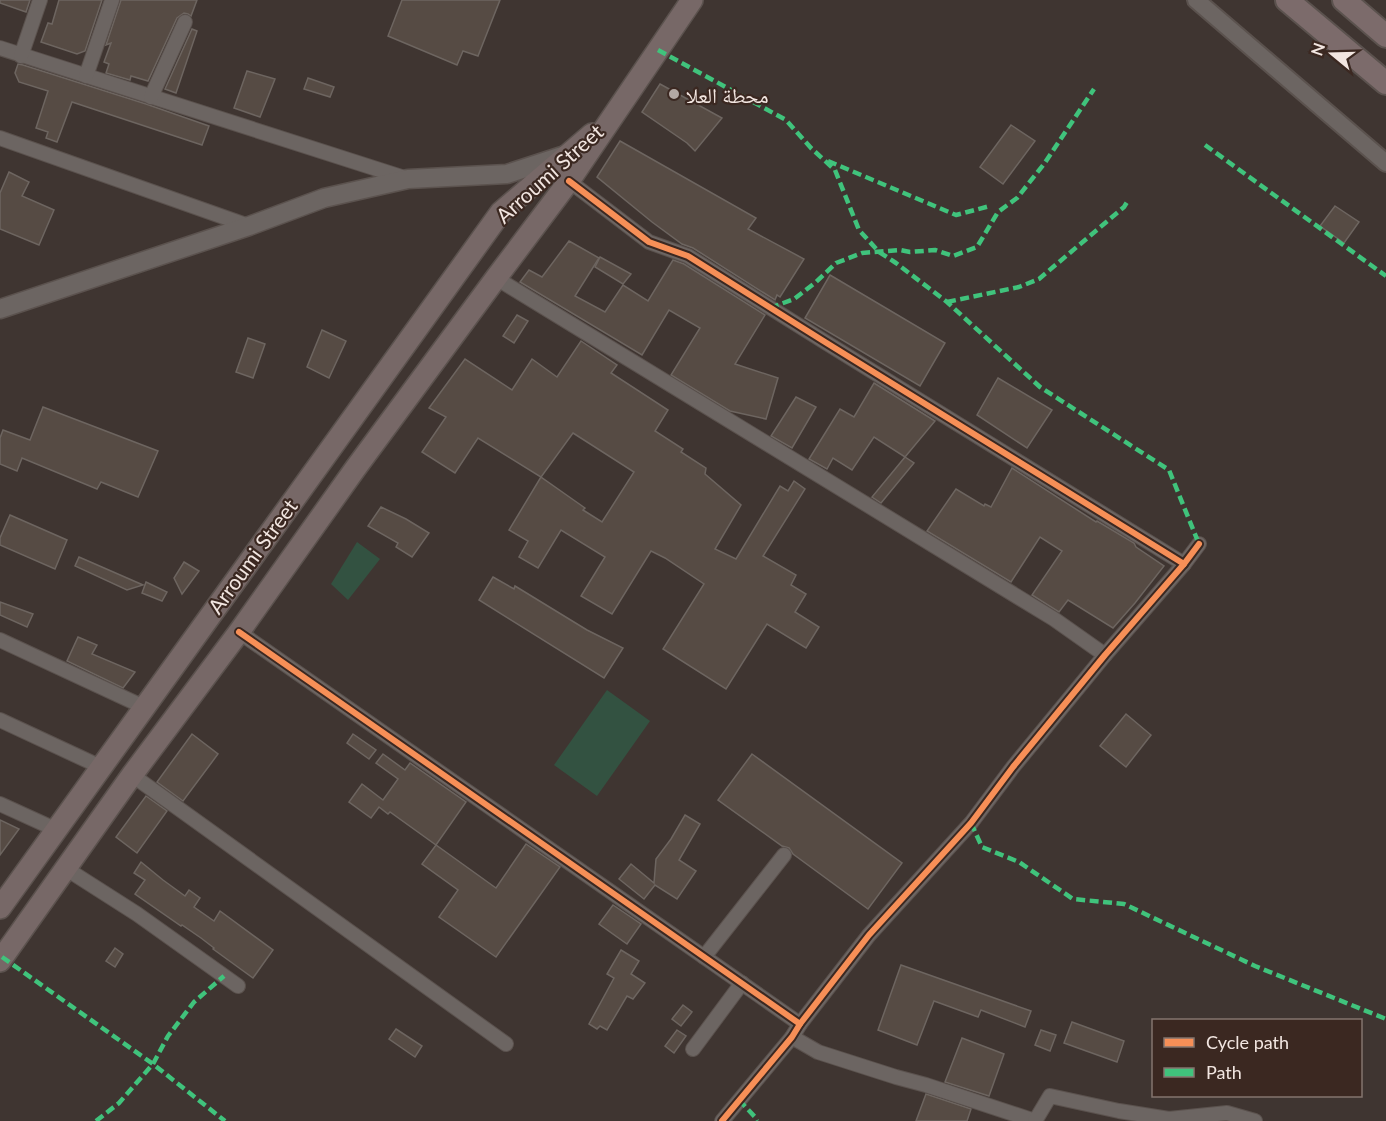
<svg xmlns="http://www.w3.org/2000/svg" width="1386" height="1121" viewBox="0 0 1386 1121" font-family="Lato,'Noto Naskh Arabic',sans-serif">
  <style>
    .green { fill: #335241 }
    .building { fill: #564b44; stroke: #6d6560; stroke-width: 1.5; fill-rule: evenodd }
    .lines { fill: none; stroke-linecap: round; stroke-linejoin: round }
    .minor-casing { stroke: #5b524e; stroke-width: 16 }
    .tertiary-casing { stroke: #5b524e; stroke-width: 20 }
    .secondary-casing { stroke: #5b524e; stroke-width: 21 }
    .primary-casing { stroke: #5b524e; stroke-width: 24 }
    .trunk-casing { stroke: #5b524e; stroke-width: 26 }
    .minor { stroke: #6c6562; stroke-width: 14 }
    .tertiary { stroke: #6c6562; stroke-width: 16 }
    .secondary { stroke: #6c6562; stroke-width: 18 }
    .primary { stroke: #776867; stroke-width: 21 }
    .trunk { stroke: #7c6b6b; stroke-width: 22 }
    .quiet { stroke: #40c37c; stroke-width: 4.5; stroke-dasharray: 9 4.5; stroke-linecap: butt }
    .cycleway-casing { stroke: #3b2821; stroke-width: 10 }
    .cycleway { stroke: #f78f57; stroke-width: 6 }
    .poi-dot { fill: #b3a8a3; stroke: #3b2821; stroke-width: 2 }
    .labels { text-anchor: middle; dominant-baseline: central; stroke-width: 4.5; stroke-linejoin: round; paint-order: stroke }
    .poi-label { font-size: 21px; fill: #f2e6e1; stroke: #3b2821; text-anchor: start }
    .street-label { font-size: 21px; fill: #f2e6e1; stroke: #3b2821 }
  </style>
  <rect width="100%" height="100%" fill="#3f3531"/>
  <g class="green">
    <polygon points="357,542 380,559 348,600 331,584"/>
    <polygon points="607,690 650,721 597,796 554,765"/>
  </g>
  <g class="building">
    <polygon points="0,0 30,0 26,12 0,3"/>
    <polygon points="59,0 102,0 85,51 77,54 41,42 48,23 52,24"/>
    <polygon points="121,0 197,0 191,16 188,14 184,13 177,18 148,81 131,76 130,80 106,73 109,64 104,62 111,43 106,45"/>
    <polygon points="402,0 500,0 478,56 463,51 457,65 388,36"/>
    <polygon points="192,29 197,31 176,93 165,89"/>
    <polygon points="18,64 23,65 146,104 209,126 202,145 72,102 57,142 46,138 48,132 36,128 48,91 19,82 15,73"/>
    <polygon points="247,71 275,79 260,117 234,108"/>
    <polygon points="308,78 334,87 330,97 304,89"/>
    <polygon points="660,84 722,118 695,151 687,143 642,112"/>
    <polygon points="1011,125 1035,141 1003,184 980,167"/>
    <polygon points="620,141 756,218 748,229 804,259 780,297 777,295 775,300 693,248 682,244 652,222 597,177"/>
    <polygon points="9,172 29,182 22,196 54,210 39,245 0,229 0,193"/>
    <polygon points="1335,206 1359,222 1344,243 1320,226"/>
    <polygon points="569,241 599,258 575,296 605,312 623,285 648,301 673,260 684,264 765,315 735,364 778,378 766,419 730,411 671,375 700,328 669,310 642,355 520,282 529,270 542,277"/>
    <polygon points="600,257 631,274 623,284 595,267"/>
    <polygon points="830,275 945,343 920,386 805,318"/>
    <polygon points="517,315 528,321 514,343 503,336"/>
    <polygon points="322,330 346,341 329,378 307,367"/>
    <polygon points="248,338 265,344 253,378 236,372"/>
    <path d="M 581,341 L 617,365 L 611,373 L 668,410 L 655,431 L 683,449 L 681,452 L 706,468 L 705,474 L 741,505 L 715,549 L 736,559 L 780,486 L 788,491 L 794,481 L 805,489 L 763,556 L 796,575 L 791,585 L 806,594 L 795,612 L 819,627 L 806,648 L 767,624 L 726,689 L 663,649 L 704,584 L 665,558 L 651,551 L 612,614 L 581,596 L 605,557 L 561,530 L 538,568 L 519,557 L 528,541 L 509,530 L 541,477 L 478,438 L 455,473 L 422,452 L 446,417 L 429,408 L 465,359 L 512,390 L 532,359 L 557,377 ZM 573,433 L 634,472 L 602,522 L 583,510 L 585,508 L 541,477 Z"/>
    <polygon points="998,378 1052,410 1027,448 977,415"/>
    <polygon points="874,383 935,421 905,457 874,437 852,470 833,458 827,469 809,459 840,409 854,417"/>
    <polygon points="796,397 816,407 792,448 771,436"/>
    <polygon points="43,407 158,451 138,497 101,482 97,489 22,458 17,471 0,464 0,438 3,430 30,440"/>
    <polygon points="905,457 914,463 881,503 872,497"/>
    <polygon points="1012,468 1096,522 1097,521 1134,543 1136,547 1164,566 1135,603 1113,628 1068,600 1059,612 1032,595 1062,551 1040,537 1011,582 927,531 956,489 984,506 985,504 991,507"/>
    <polygon points="381,507 406,519 429,533 412,557 396,547 398,543 368,526"/>
    <polygon points="10,515 67,540 55,569 0,545 0,538"/>
    <polygon points="79,557 143,585 127,590 75,566"/>
    <polygon points="184,562 199,571 182,594 174,578"/>
    <polygon points="493,577 514,589 515,586 587,630 623,648 604,678 479,600"/>
    <polygon points="146,582 167,592 162,601 142,593"/>
    <polygon points="0,602 33,614 27,627 0,615"/>
    <polygon points="78,637 97,645 92,654 135,672 123,688 67,661"/>
    <polygon points="1126,714 1151,735 1126,767 1100,746"/>
    <polygon points="192,734 218,754 183,801 157,782"/>
    <polygon points="353,734 376,750 369,759 347,743"/>
    <polygon points="383,754 405,770 410,763 466,802 436,845 390,812 388,814 379,807 371,818 349,802 362,784 383,800 398,779 376,763"/>
    <polygon points="752,754 902,863 868,909 793,854 789,848 782,846 718,800"/>
    <polygon points="146,796 167,811 137,853 116,837"/>
    <polygon points="685,815 700,824 679,860 696,871 677,899 655,885 644,899 619,879 631,864 654,883 656,859 671,839"/>
    <polygon points="0,820 19,829 0,855"/>
    <polygon points="526,844 560,867 496,957 439,917 458,890 422,864 436,845 496,888"/>
    <polygon points="141,862 163,880 185,896 189,890 200,898 194,907 214,921 220,911 273,950 253,978 213,949 214,948 201,938 182,925 181,926 135,894 145,880 134,873"/>
    <polygon points="613,905 641,924 627,944 599,924"/>
    <polygon points="115,948 123,954 115,967 106,961"/>
    <polygon points="621,950 639,961 631,974 645,983 633,999 627,996 607,1030 600,1026 597,1029 589,1024 614,978 607,974"/>
    <polygon points="901,965 1031,1011 1025,1027 981,1010 978,1017 934,1001 917,1045 878,1030"/>
    <polygon points="683,1005 692,1012 681,1026 672,1019"/>
    <polygon points="1072,1022 1124,1041 1117,1062 1064,1043"/>
    <polygon points="396,1029 422,1046 415,1057 389,1039"/>
    <polygon points="677,1030 686,1036 674,1053 665,1046"/>
    <polygon points="1041,1030 1056,1035 1050,1051 1035,1045"/>
    <polygon points="962,1038 1004,1054 989,1096 945,1082"/>
    <polygon points="926,1094 971,1109 967,1121 916,1121"/>
  </g>
  <g class="lines">
    <defs>
      <g id="minor">
        <polyline points="0,48 408,179"/>
        <polyline points="21,56 40,0"/>
        <polyline points="86,76 112,0"/>
        <polyline points="151,97 185,22"/>
        <polyline points="0,138 249,226"/>
        <polyline points="569,181 649,242 688,256 825,342 1184,564"/>
        <polyline points="496,278 1054,619 1105,655"/>
        <polyline points="239,632 800,1024"/>
        <polyline points="0,640 144,707"/>
        <polyline points="0,720 101,767"/>
        <polyline points="132,775 506,1044"/>
        <polyline points="0,804 57,830"/>
        <polyline points="65,868 137,914 238,986"/>
        <polyline points="704,957 784,855"/>
        <polyline points="792,1037 818,1052 896,1077 926,1085 1035,1121"/>
        <polyline points="693,1049 742,983"/>
        <polyline points="722,1121 792,1037 800,1024 869,935 971,823 1013,767 1105,655 1184,564 1199,544"/>
        <polyline points="1035,1121 1050,1096 1119,1111 1169,1119 1227,1113 1255,1121"/>
      </g>
      <polyline id="tertiary" points="1196,0 1386,163"/>
      <polyline id="secondary" points="0,309 249,226 324,198 408,179 507,174 565,155"/>
      <g id="primary">
        <polyline points="0,908 501,212 592,134"/>
        <polyline points="0,961 132,775 239,632 355,469 496,278 569,181 692,0"/>
      </g>
      <g id="trunk">
        <polyline points="1287,0 1386,83"/>
        <polyline points="1344,0 1386,36"/>
      </g>
    </defs>
    <use href="#minor" class="minor-casing"/>
    <use href="#tertiary" class="tertiary-casing"/>
    <use href="#secondary" class="secondary-casing"/>
    <use href="#primary" class="primary-casing"/>
    <use href="#trunk" class="trunk-casing"/>
    <use href="#minor" class="minor"/>
    <use href="#tertiary" class="tertiary"/>
    <use href="#secondary" class="secondary"/>
    <use href="#primary" class="primary"/>
    <use href="#trunk" class="trunk"/>
    <g class="quiet">
      <polyline points="658,50 786,120 811,148 835,170 859,230 879,252 896,263 947,302 1040,387 1169,470 1199,544"/>
      <polyline points="1205,145 1386,276"/>
      <polyline points="828,161 956,215 990,206"/>
      <polyline points="947,302 1019,287 1039,279 1124,207 1129,199"/>
      <polyline points="770,308 794,299 816,282 836,263 862,253 900,250 910,252 935,250 953,256 977,247 998,212 1017,198 1044,164 1094,89"/>
      <polyline points="971,823 982,847 1019,862 1073,899 1124,904 1255,966 1386,1019"/>
      <polyline points="2,957 153,1064 225,1121"/>
      <polyline points="739,1100 755,1117 757,1121"/>
      <polyline points="96,1121 119,1103 153,1064 168,1036 194,1002 224,976"/>
    </g>
    <defs>
      <g id="cycleway">
        <polyline points="569,181 649,242 688,256 825,342 1184,564"/>
        <polyline points="239,632 800,1024"/>
        <polyline points="722,1121 792,1037 800,1024 869,935 971,823 1013,767 1105,655 1184,564 1199,544"/>
      </g>
    </defs>
    <use href="#cycleway" class="cycleway-casing"/>
    <use href="#cycleway" class="cycleway"/>
  </g>
  <circle class="poi-dot" cx="674" cy="94" r="6"/>
  <g class="labels">
    <g class="poi-label">
      <text x="686" y="94">محطة العلا</text>
    </g>
    <g class="street-label">
      <text transform="translate(549 173) rotate(-42)">Arroumi Street</text>
      <text transform="translate(252 556) rotate(-54)">Arroumi Street</text>
    </g>
  </g>
  <rect x="1152" y="1019" width="210" height="78" fill="#3b2821" stroke="#84746e" stroke-width="1.5"/>
  <rect x="1164" y="1038" width="30" height="9" fill="#f78f57" stroke="#84746e" stroke-width="1.5"/>
  <text x="1206" y="1049" font-size="18" fill="#f2e6e1">Cycle path</text>
  <rect x="1164" y="1068" width="30" height="9" fill="#40c37c" stroke="#84746e" stroke-width="1.5"/>
  <text x="1206" y="1079" font-size="18" fill="#f2e6e1">Path</text>
  <g transform="translate(1332 54) rotate(289)" stroke="#3b2821" stroke-width="4.5" paint-order="stroke">
  <path d="M0-4.5L10 22L0 15L-10 22Z" fill="#f2e6e1"/>
  <text y="-9" font-size="16" font-weight="bold" text-anchor="middle" fill="#f2e6e1">N</text>
  </g>
</svg>
